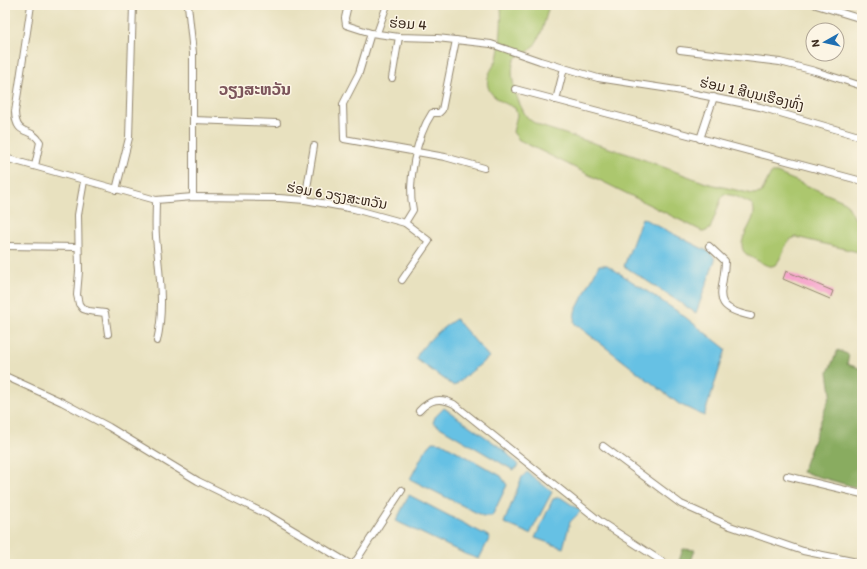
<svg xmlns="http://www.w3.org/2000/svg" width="867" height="569" viewBox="0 0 867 569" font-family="Itim,'Noto Sans Lao',sans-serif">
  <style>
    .green { fill: #acc76e; stroke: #747846 }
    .forest { fill: #89ac61; stroke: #626b40 }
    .water { fill: #66c1e4; stroke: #507681 }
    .building { fill: #f6a4cc }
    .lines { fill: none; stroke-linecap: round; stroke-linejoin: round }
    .minor-casing { stroke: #92866e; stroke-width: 8 }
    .minor { stroke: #fff; stroke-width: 6 }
    .labels { text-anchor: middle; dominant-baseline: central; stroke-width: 3; stroke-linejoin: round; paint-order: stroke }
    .street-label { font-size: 14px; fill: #3b2a1e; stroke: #fcf5e5 }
    .quarter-label { font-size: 16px; font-weight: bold; fill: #7c555b; stroke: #fcf5e5 }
  </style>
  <rect width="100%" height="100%" fill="#fcf5e5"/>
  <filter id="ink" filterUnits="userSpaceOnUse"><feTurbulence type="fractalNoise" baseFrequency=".025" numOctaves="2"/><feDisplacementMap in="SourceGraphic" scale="8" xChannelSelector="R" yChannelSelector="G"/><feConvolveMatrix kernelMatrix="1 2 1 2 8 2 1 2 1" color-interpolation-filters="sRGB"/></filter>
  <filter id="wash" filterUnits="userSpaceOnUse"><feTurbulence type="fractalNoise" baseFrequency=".012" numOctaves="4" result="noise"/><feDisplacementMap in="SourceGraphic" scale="16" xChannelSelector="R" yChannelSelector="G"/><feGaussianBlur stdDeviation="0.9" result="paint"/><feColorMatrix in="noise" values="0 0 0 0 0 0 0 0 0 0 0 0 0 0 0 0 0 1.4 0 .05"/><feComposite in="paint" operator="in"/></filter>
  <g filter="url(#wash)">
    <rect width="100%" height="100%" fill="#e8e1bf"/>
    <path class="green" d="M 501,5 L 549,5 C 545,20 541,42 528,52 C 525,55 518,54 515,59 C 507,73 518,105 527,117 C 530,121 535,123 540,126 L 634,156 L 706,183 L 753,194 L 761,193 L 771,173 L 777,173 L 841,200 L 847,204 L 855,219 L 862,223 L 862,253 L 796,237 C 782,241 785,256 775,265 C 769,268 764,264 758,261 C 753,258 745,255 743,250 C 737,236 761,218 752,204 L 735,196 L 724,194 L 722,197 L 710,229 L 704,232 L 519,140 L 513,132 L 517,115 L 515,108 C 500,101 482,94 489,74 C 492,67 497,62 498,54 C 501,39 502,21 501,5 Z"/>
    <g class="forest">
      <polygon points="838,350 849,355 847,364 862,369 862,489 802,472 831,393 828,372"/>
      <polygon points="683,549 695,550 690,564 678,564"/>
    </g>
    <g class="water">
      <polygon points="642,218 709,252 714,257 715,260 696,313 624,266"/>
      <polygon points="599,265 607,265 680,313 726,349 704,416 679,404 574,323 575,312"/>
      <path d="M 456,319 L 489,357 L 454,386 L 416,359 C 419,347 444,326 456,319 Z"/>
      <polygon points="444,408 504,450 518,465 518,467 513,470 433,423 435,417"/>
      <polygon points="433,442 442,443 501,476 507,485 492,516 483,516 410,479 425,451"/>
      <polygon points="527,472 552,492 530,534 504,523 522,477"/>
      <polygon points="409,495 490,537 479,559 465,554 396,521"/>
      <polygon points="560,497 581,511 570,522 563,548 535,538 553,499"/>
    </g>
    <g id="blocks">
      <polygon class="building" points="786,271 833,291 830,299 783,279"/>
    </g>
  </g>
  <g filter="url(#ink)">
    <use href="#blocks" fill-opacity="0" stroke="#92866e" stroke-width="1"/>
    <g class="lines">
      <defs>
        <g id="minor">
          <path d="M 31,5 L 15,112 C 16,138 31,126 40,142 L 35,166"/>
          <polyline points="188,5 193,53 193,197"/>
          <polyline points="348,5 345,18 346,25 371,33 399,37 437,38 491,44 540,61 598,78 676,90 760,107 862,137"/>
          <polyline points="816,5 862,19"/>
          <polyline points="371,33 359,73 343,104 344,139 445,157 484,168"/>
          <polyline points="377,33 387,5"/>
          <polyline points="680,50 780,62 815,71 862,86"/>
          <polyline points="392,78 399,37"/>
          <polyline points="515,89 862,181"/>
          <polyline points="556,100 564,68"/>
          <polyline points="193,120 277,123"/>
          <polyline points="700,139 714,97"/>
          <polyline points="5,158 156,200 193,197 279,198 305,200 354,209 405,223 429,241 402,280"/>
          <polyline points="84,181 78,215 79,271 77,295 79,304 83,309 89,311 105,313 108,334"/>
          <polyline points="116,190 129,138 133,5"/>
          <path d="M 156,200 C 156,212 155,225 156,237 C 159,272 165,306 157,341"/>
          <polyline points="305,200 314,146"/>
          <path d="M 405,223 L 413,210 C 407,183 416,137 432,113 L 439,113 L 442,110 L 456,40"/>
          <polyline points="5,246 78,247"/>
          <path d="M 709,246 L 725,261 C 724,293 708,307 751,316"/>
          <polyline points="5,376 62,402 109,427 198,481 268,515 350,564"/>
          <path d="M 419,411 C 430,399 440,397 454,404 L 601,522 L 666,564"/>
          <polyline points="603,446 681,504 730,526 803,551 862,563"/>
          <polyline points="787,476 862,494"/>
          <polyline points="354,564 402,490"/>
        </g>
      </defs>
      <use href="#minor" class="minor-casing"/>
      <use href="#minor" class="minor"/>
    </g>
  </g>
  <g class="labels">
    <g class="street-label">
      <text transform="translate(408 24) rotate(4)">ຮ່ອມ 4</text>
      <text transform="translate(752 94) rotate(13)">ຮ່ອມ 1 ສີບຸນເຮືອງທົ່ງ</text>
      <text transform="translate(337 196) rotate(10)">ຮ່ອມ 6 ວຽງສະຫວັນ</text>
    </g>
    <g class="quarter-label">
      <text x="255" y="89">ວຽງສະຫວັນ</text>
    </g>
  </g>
  <rect width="867" height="569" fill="none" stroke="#fcf5e5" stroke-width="20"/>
  <g transform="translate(825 42) rotate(262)"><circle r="19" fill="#fcf5e5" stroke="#afa495"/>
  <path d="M0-3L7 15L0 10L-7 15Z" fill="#1f6fb2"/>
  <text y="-6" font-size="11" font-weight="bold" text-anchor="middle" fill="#3b2a1e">N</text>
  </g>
</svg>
